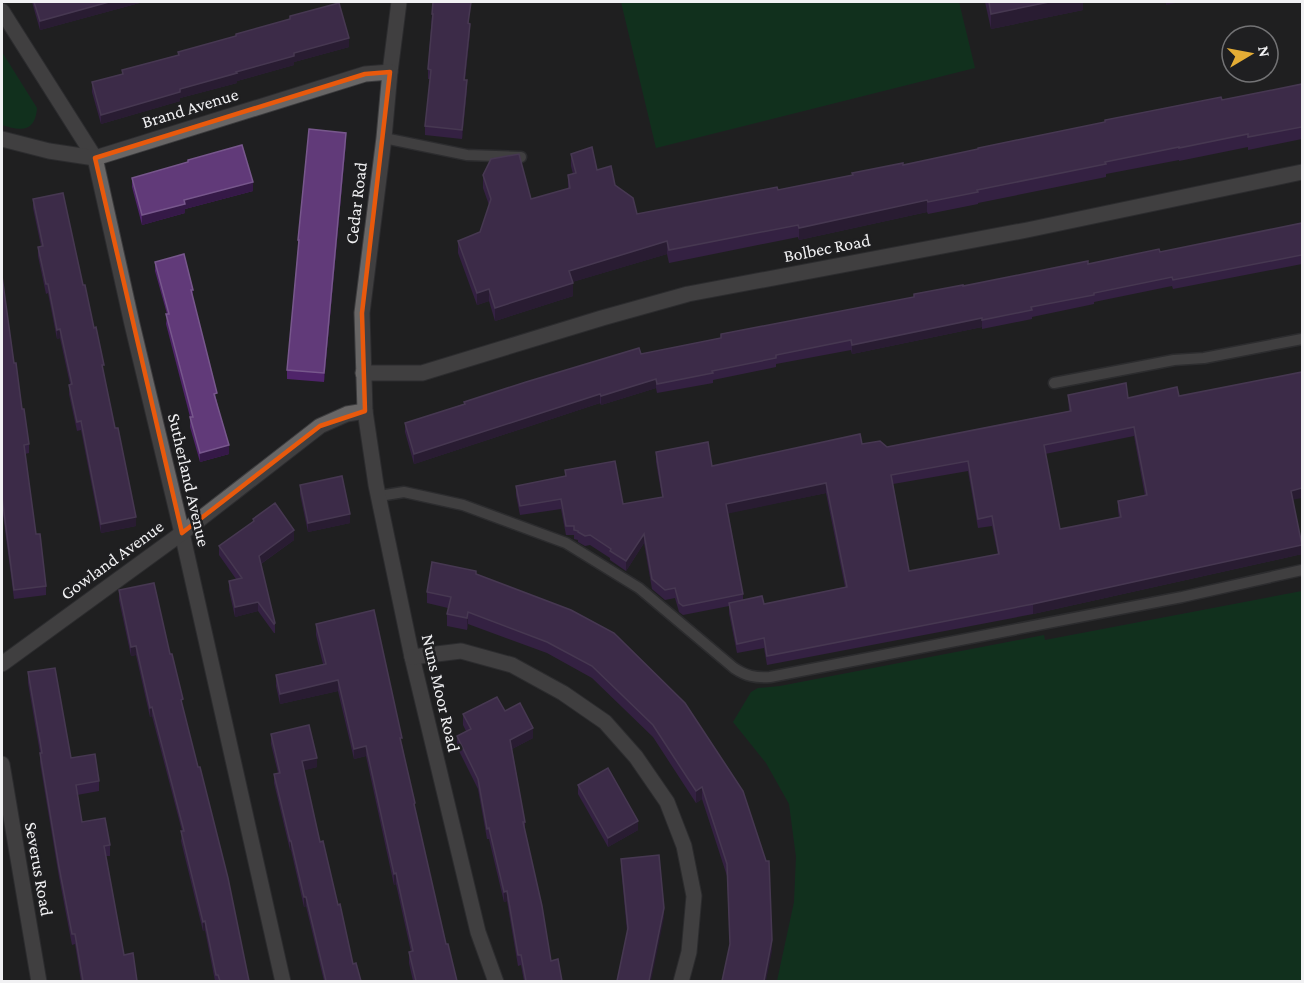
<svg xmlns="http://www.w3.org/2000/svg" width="1304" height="983" viewBox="0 0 1304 983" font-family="'Crimson Pro',serif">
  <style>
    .green { fill: #02461a }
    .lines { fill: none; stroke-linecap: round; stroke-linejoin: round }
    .lane-casing { stroke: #3c3c3e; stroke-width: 13 }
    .street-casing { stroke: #3c3c3e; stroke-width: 17 }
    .lane { stroke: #686666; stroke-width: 10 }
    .street { stroke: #686666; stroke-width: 15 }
    .wall { fill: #4f246a; fill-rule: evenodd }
    .shaded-wall { fill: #351947 }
    .building { fill: #613a79; stroke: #77578c; stroke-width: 1.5; fill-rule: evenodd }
    .marked { fill: none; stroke: #e8590c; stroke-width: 4.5; stroke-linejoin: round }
    .labels { text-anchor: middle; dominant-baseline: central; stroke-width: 5; stroke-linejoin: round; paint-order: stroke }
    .street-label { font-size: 18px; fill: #f1f1f3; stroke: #1f1f21 }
  </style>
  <rect width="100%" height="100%" fill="#1f1f21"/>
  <g class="green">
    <polygon points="621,2 959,2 975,68 656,148"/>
    <path d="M 2,52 L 37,108 C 35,133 20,131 2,125 Z"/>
    <polygon points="1302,591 1302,981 777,981 794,902 796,857 789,804 766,763 733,722 751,692 758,688 780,686 1044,635 1045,640"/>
  </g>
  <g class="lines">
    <defs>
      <g id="lane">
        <polyline points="384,138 467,155 521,157"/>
        <polyline points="1054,383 1174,360 1204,358 1302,339"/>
        <path d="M 379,496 L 404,492 L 463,505 L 566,543 L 639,588 L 734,668 C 746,676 755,678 770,677 L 1182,597 L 1302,570"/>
      </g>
      <g id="street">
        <polyline points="399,2 390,72 384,138 362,313 365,411 376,485 412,657 478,932 496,982"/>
        <polyline points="2,11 95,158 132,324 182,533 283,982"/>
        <polyline points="2,139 49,151 95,158 365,74 390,72"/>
        <polyline points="363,373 422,373 602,318 688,294 1027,230 1302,172"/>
        <polyline points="412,657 461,651 512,665 563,693 605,722 636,757 667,802 684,846 694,896 689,952 681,982"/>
        <polyline points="2,664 182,533 320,426 347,414 365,411"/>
        <polyline points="2,764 39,982"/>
      </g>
    </defs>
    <use href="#lane" class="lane-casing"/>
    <use href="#street" class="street-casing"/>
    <use href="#lane" class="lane"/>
    <use href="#street" class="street"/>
  </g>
  <g class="wall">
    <polygon points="32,2 143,2 40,30"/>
    <polygon points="985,2 1083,2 1083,10 991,29"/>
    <polygon points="432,14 469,24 470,33 465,80 467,89 462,139 425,135 425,126 430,79 428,79 428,69"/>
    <polygon points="290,16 349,47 294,62 294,65 237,81 237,83 180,98 180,101 101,124 92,92 92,82 122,74 122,70 178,55 178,52 236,36 290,19"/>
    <polygon points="1302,84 1302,139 1248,150 1248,147 1179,161 1179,160 1106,174 1106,177 978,203 978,204 928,214 927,212 799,240 798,237 669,263 667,254 572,282 573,296 495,321 489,301 477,305 458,253 458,241 480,232 489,205 483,188 483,175 531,199 568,189 568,175 573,174 571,166 571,154 597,170 615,185 637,214 778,190"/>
    <polygon points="346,142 324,382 287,379 287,370 298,249 298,240"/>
    <polygon points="188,160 253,191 185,209 185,213 142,225 132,187 132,178 188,163"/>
    <polygon points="33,199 83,285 104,374 136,526 101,533 81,430 77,431 69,394 70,384 60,338 57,339 48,293 46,294 38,256 38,247 41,246 33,208"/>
    <polygon points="1302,223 1302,264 1173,289 1172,286 1094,302 1094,304 1032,317 1032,319 982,329 982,327 852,354 851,350 776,364 776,367 713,380 713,383 657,393 656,388 601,405 600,403 414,464 405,432 405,423 464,404 464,402 641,354 721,338 721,334 914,297 963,286 1088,264 1160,252"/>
    <polygon points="155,262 193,299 229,454 200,462 190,427 190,417 166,324 167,314 155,271"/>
    <polygon points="2,276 14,363 29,444 29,453 25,454 36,534 46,586 46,595 14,599 2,507"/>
    <path d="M 1068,395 L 1128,398 L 1179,396 L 1293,500 L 1302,554 L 1033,614 L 767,665 L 764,648 L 737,653 L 729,613 L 729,606 L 683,615 L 679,612 L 675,598 L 665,600 L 652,589 L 644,543 L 626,571 L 610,560 L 610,558 L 590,545 L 585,546 L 578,542 L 578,540 L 574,539 L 574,535 L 566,535 L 561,509 L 520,515 L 516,495 L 516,486 L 565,477 L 565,470 L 623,504 L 662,497 L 656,462 L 656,452 L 712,466 L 862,444 L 887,447 L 1069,411 ZM 1134,436 L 1145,496 L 1118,501 L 1118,511 L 1119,517 L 1060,529 L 1045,454 ZM 968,471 L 978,528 L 992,526 L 998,555 L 909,571 L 893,484 ZM 826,493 L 845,587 L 764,604 L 743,600 L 743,594 L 728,513 Z"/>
    <polygon points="300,485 350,523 308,532 300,494"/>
    <polygon points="253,519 294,540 261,564 275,623 275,633 274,633 258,611 235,617 229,590 229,581 236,579 219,555 219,546 253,522"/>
    <polygon points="476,574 685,703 772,951 730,945 727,876 702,799 696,803 653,737 592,678 547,653 468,624 467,630 447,626 447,614 448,608 427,603 427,592"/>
    <polygon points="119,590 170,654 249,981 250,981 215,981 205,930 203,931 181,841 182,831 152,716 150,717 136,655 131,656 119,600"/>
    <polygon points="316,624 402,744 415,809 446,944 457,981 413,981 409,963 409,952 411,952 396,884 394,885 366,756 354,759 338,691 280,704 276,686 276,675 323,664 316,635"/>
    <polygon points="28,672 71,758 99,781 99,791 77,795 82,822 110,845 110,856 106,856 124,955 133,953 137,981 81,981 75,944 72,945 59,877 40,763 40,753 28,683"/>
    <polygon points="505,711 533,738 512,749 525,822 525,832 551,961 562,981 524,981 521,965 518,966 507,901 504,902 489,839 487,839 478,789 457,747 457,736 466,731 463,725 463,714"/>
    <polygon points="271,734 317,767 304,770 320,842 353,964 361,981 324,981 306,906 304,907 291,850 290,850 274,783 274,774 278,773 271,744"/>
    <polygon points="578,785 638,830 608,847 578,794"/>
    <polygon points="621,859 664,918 627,931 621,868"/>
  </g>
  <g class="shaded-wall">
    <polygon points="109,2 143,2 40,30 40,21"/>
    <polygon points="1049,2 1083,2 1083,10 991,29 991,14"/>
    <polygon points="1166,2 1180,2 1166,5"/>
    <polygon points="470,24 470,33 464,89 464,80"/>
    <polygon points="349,38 349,47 294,62 294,65 237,81 237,83 180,98 180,101 101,124 101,115 180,89 294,53"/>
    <polygon points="467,80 467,89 462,139 462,130"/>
    <polygon points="346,133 346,142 324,382 324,373"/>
    <polygon points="253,182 253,191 185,209 185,213 142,225 142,215 184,200"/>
    <polygon points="927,200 927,212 799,240 799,228"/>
    <polygon points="667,241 667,254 569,283 569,271"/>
    <polygon points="573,283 573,296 495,321 495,308"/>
    <polygon points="489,289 489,301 477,305 477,293"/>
    <polygon points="191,290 193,290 193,299 191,300"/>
    <polygon points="982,318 982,327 852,354 852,345"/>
    <polygon points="60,329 60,338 57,339 57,330"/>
    <polygon points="656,379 656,388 601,405 601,396"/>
    <polygon points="600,394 600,403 414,464 414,454"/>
    <polygon points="229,445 229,454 200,462 200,453"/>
    <polygon points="826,483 826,493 726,514 726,504"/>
    <polygon points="1302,488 1302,498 1291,500 1291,491"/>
    <polygon points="350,514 350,523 308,532 308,523"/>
    <polygon points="136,517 136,526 101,533 101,524"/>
    <polygon points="294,530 294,540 259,565 259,556"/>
    <polygon points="644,534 644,543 626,571 626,561"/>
    <polygon points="1302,545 1302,554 1033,614 1033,604"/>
    <polygon points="258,602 258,611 235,617 235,607"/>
    <polygon points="468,612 468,624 467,630 467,618"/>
    <polygon points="136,646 136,655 131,656 131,647"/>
    <polygon points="338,680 338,691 280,704 280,694"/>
    <polygon points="152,707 152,716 150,717 150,708"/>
    <polygon points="533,728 533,738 510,750 510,740"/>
    <polygon points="366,746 366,756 354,759 354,749"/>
    <polygon points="317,758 317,767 302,771 302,761"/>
    <polygon points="702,787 702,799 696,803 696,791"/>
    <polygon points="638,821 638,830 608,847 608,838"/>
    <rect x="290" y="841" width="1" height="9"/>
    <polygon points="396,873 396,884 394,885 394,874"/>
    <polygon points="507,891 507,901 504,902 504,892"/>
    <polygon points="304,897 306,897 306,906 304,907"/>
    <polygon points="664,908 664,918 651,981 649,981"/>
    <polygon points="205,921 205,930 203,931 203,922"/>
    <polygon points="772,940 772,951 766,981 764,981"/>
  </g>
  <g class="building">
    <polygon points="34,2 109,2 40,21"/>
    <polygon points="433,2 471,2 468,23 470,24 464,80 467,80 462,130 425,126 431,70 428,69 433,14 432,14"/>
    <polygon points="989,2 1049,2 991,14"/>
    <polygon points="339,3 349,38 294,53 294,56 236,72 237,73 180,89 180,92 101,115 92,82 123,74 122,70 179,55 178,52 236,36 236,34 290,19 290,16"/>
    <polygon points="1302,84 1302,127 1248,137 1248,134 1179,148 1179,147 1105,162 1106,164 977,190 978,192 928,202 927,200 799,228 798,225 669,250 667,241 569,271 573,283 495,308 489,289 477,293 458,241 480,232 491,199 483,175 491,159 519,154 531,199 570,188 568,175 576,173 571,154 592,147 597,170 611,166 615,185 633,198 637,214 777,187 778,190 853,175 852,173 903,163 903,165 978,149 978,148 1105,122 1105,120 1221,97 1222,100"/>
    <polygon points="309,129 346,133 324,373 287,370 299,240 298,240"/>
    <polygon points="242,145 253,182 184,200 185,204 142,215 132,178 188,162 188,160"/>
    <polygon points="63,193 83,285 85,285 94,328 96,327 104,365 102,365 115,428 118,428 136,517 101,524 81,421 77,422 69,385 72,384 60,329 57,330 48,284 46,284 38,247 43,246 33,199"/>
    <polygon points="1302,223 1302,255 1173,280 1172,277 1094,293 1094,295 1031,307 1032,310 982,320 982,318 852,345 851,340 776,355 776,358 712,371 713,373 657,384 656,379 601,396 600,394 414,454 405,423 465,404 464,402 526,382 639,348 641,354 721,338 721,334 914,297 914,294 963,285 963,286 1088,261 1088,264 1159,249 1160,252"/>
    <polygon points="184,254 193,290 191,290 217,393 214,394 229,445 200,453 190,417 193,417 166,314 169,314 155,262"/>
    <polygon points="2,276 14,363 16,363 22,409 24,409 29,444 24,445 36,534 40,534 46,586 14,590 2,497"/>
    <path d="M 1302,372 L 1302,488 L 1291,491 L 1302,545 L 1033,604 L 767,656 L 764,638 L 737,644 L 729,603 L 762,596 L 764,604 L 847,587 L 826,483 L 726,504 L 743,594 L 683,606 L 679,603 L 675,588 L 665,590 L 652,579 L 644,534 L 626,561 L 610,551 L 611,549 L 590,535 L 585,536 L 578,532 L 578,531 L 574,530 L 574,526 L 566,526 L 561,499 L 520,506 L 516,486 L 566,476 L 565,470 L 615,461 L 623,504 L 663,497 L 656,452 L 708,442 L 712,466 L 860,434 L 862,444 L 880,441 L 887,447 L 1071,411 L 1068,395 L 1126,383 L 1128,398 L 1177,387 L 1179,396 ZM 1134,427 L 1147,495 L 1118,501 L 1121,517 L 1060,529 L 1044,445 ZM 968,461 L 978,519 L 992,516 L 999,554 L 909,571 L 891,475 Z"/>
    <polygon points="342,476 350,514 308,523 300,485"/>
    <polygon points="275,503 294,530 259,556 275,623 274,624 258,602 235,607 229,581 242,578 219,546 254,521 253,519"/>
    <polygon points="432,562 476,571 476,574 571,610 614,633 685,703 743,791 766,861 769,861 772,940 764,981 722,981 730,944 727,864 702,787 696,791 653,725 592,666 547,642 468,612 467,618 447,614 451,597 427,592"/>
    <polygon points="154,583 170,654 172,654 183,699 181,700 198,767 200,767 228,878 249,981 250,981 220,981 218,975 216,975 205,921 203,922 181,831 184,831 152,707 150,708 136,646 131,647 119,590"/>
    <polygon points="374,610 402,738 400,738 415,803 414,804 446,944 448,944 457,981 416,981 409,952 413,951 396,873 394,874 366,746 354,749 338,680 280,694 276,675 326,664 316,624"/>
    <polygon points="55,668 71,758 95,754 99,781 76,785 82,822 105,818 110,845 104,846 124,955 133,953 137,981 83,981 75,934 72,934 59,867 40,753 42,753 28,672"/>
    <polygon points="497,697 505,711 520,703 533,728 510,740 525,822 523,822 542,906 551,961 558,959 562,981 526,981 521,955 518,955 507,891 504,892 489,828 487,829 478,779 457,736 471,729 463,714"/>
    <polygon points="309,725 317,758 302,761 320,842 323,841 338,905 340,904 353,964 356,963 361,981 326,981 306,897 304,897 291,841 290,841 274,774 280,773 271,734"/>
    <polygon points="608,768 638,821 608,838 578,785"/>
    <polygon points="659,855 664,908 649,981 617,981 628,928 621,859"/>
  </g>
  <path d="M0 0H1304V983H0ZM 390,72 L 362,313 L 365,411 L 320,426 L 182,533 L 95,158 L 365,74 Z" fill="#1f1f21" fill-opacity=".55" fill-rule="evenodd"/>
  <path class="marked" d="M 390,72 L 362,313 L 365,411 L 320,426 L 182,533 L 95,158 L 365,74 Z"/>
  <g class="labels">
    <g class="street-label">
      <text transform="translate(190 108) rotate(-17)">Brand Avenue</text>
      <text transform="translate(356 203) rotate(-83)">Cedar Road</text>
      <text transform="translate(827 248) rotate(-11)">Bolbec Road</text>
      <text transform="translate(189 480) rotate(77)">Sutherland Avenue</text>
      <text transform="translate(112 560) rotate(-36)">Gowland Avenue</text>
      <text transform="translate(441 693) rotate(77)">Nuns Moor Road</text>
      <text transform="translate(39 869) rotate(80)">Severus Road</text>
    </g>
  </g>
  <rect width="1304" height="983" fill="none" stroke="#f1f1f3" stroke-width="6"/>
  <g transform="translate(1250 54) rotate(80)"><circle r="28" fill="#1f1f21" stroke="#737375" stroke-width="1.5"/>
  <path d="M0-4.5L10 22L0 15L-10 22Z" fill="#e5ad35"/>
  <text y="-9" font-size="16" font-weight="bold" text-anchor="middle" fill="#f1f1f3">N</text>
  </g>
</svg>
